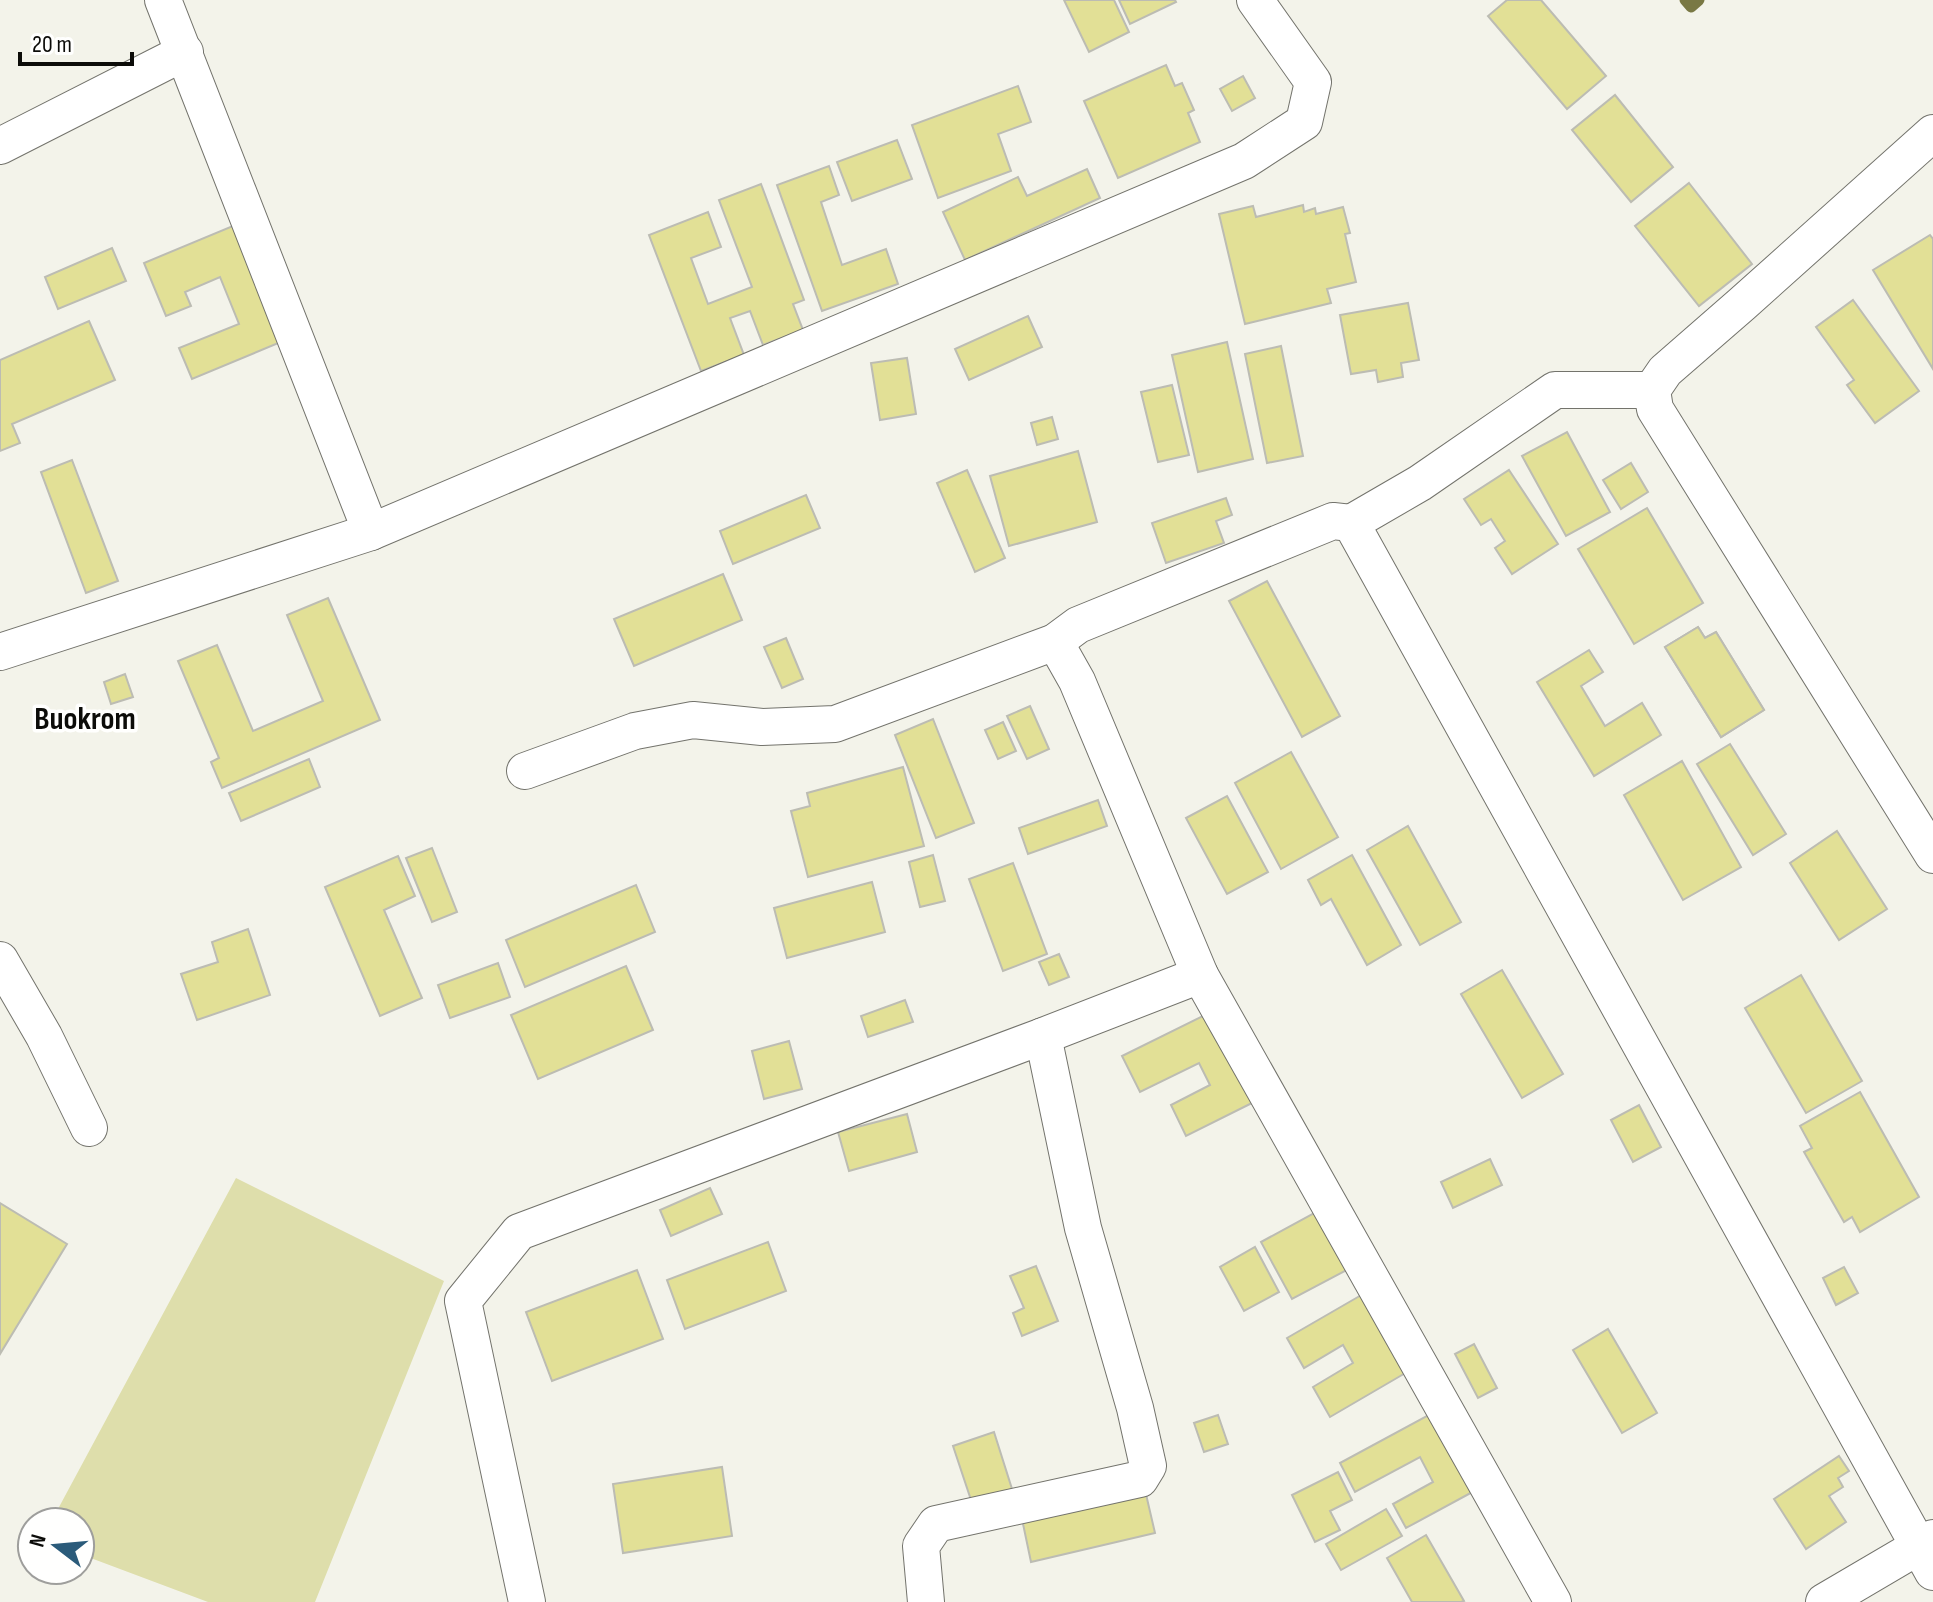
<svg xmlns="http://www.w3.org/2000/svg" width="1933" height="1602" viewBox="0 0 1933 1602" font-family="'Sofia Sans Condensed',sans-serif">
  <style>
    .green { fill: #dedeab }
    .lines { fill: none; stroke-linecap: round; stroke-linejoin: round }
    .stream { stroke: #797844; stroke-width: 11 }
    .building { fill: #e2e096; stroke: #bcbcb3; stroke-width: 2 }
    .minor-casing { stroke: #73736c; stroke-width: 38 }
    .minor { stroke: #fff; stroke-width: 36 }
    .labels { text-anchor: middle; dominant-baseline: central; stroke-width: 7; stroke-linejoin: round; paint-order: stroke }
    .district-label { font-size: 32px; font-weight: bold; fill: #0c0c09; stroke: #fffffe }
  </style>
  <rect width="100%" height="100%" fill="#f3f3ea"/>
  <polygon class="green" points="236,1178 444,1281 315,1602 208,1602 80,1554 80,1522 51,1522"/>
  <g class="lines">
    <polyline class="stream" points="1685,0 1691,7 1699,0"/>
  </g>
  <g class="building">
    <polygon points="1064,0 1114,0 1129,32 1089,52"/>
    <polygon points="1119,0 1175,0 1176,2 1130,24"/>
    <polygon points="1507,0 1541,0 1606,76 1567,109 1488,16"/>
    <polygon points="1166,65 1175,86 1182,83 1194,110 1188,113 1200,142 1118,178 1084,101"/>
    <polygon points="1243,76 1255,98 1232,111 1220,89"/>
    <polygon points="1018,86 1031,122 998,134 1011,171 938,198 912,125"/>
    <polygon points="1615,95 1673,167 1631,202 1572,130"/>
    <polygon points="897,140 912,179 852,201 837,162"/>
    <polygon points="829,166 839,195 821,202 842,265 886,249 898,284 822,311 777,185"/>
    <polygon points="1087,169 1100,198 965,260 943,212 1018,177 1027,196"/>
    <polygon points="1689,183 1752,264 1699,306 1635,226"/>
    <polygon points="761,184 804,300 793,304 803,330 763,345 750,311 730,318 744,355 701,371 649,235 708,212 721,247 691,258 708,304 752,287 719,200"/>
    <polygon points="1303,205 1304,212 1315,208 1316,214 1343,207 1350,233 1345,234 1356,282 1327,289 1331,303 1245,324 1219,214 1253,206 1256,217"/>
    <polygon points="240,223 288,339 192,379 179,348 239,324 220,277 185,292 191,306 166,316 144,263"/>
    <polygon points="1930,235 1933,239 1933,369 1873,270"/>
    <polygon points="112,248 126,281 58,309 45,277"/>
    <polygon points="1853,300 1919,391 1875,423 1847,385 1854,380 1816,327"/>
    <polygon points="1408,303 1419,360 1401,363 1403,377 1378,382 1376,370 1351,374 1340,315"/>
    <polygon points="1028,316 1042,347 969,380 955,349"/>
    <polygon points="89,321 115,380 12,424 20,443 0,451 0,360"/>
    <polygon points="1227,342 1253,459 1198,472 1172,355"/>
    <polygon points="1281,346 1303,456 1267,463 1245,354"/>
    <polygon points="907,358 916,414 880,420 871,363"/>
    <polygon points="1172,385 1189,455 1158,462 1141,392"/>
    <polygon points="1052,417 1058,439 1037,445 1031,423"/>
    <polygon points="1567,432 1610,512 1566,536 1522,456"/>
    <polygon points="1078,451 1097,522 1009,546 990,476"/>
    <polygon points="72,460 118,581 86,593 41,472"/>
    <polygon points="1631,463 1648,492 1621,509 1603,480"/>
    <polygon points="967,470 1005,558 975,572 937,483"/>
    <polygon points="1509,470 1558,544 1512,574 1495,548 1505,541 1491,519 1481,525 1464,499"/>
    <polygon points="806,495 820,528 733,564 720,531"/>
    <polygon points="1226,498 1232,515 1216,521 1224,543 1166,563 1152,523"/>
    <polygon points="1647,508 1703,603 1634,644 1578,549"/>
    <polygon points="723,574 742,620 634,666 614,619"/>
    <polygon points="1267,581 1340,716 1302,737 1229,601"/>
    <polygon points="328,598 380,720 222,788 211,762 219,758 178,661 217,645 253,731 323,701 287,615"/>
    <polygon points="1698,627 1705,638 1716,632 1764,710 1721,737 1665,647"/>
    <polygon points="1698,627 1705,638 1716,632 1764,710 1721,737 1665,647"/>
    <polygon points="786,638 803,679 782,688 764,647"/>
    <polygon points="1589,650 1603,672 1581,686 1605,726 1642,703 1661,735 1594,776 1537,682"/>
    <polygon points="125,674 133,697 111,704 104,682"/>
    <polygon points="1030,706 1049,749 1027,759 1007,716"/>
    <polygon points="933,719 974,823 936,838 895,735"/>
    <polygon points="1003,722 1016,751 998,759 985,730"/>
    <polygon points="1730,744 1786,834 1753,855 1697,764"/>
    <polygon points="1291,752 1338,837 1281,869 1235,783"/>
    <polygon points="309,759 320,787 241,821 229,793"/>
    <polygon points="1682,761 1741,867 1683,900 1624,795"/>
    <polygon points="903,767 924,846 808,877 791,811 810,806 807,793"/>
    <polygon points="1227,796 1268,872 1227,894 1186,818"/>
    <polygon points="1098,800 1107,826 1028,854 1019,828"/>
    <polygon points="1408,826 1461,922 1420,945 1367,850"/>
    <polygon points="1837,831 1887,909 1839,940 1790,863"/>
    <polygon points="432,848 457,912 432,922 406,858"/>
    <polygon points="933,855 945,901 920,907 909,862"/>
    <polygon points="1352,855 1401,945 1367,965 1331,899 1321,905 1308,880"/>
    <polygon points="398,856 415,896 384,910 422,998 380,1016 325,887"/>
    <polygon points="1013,863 1047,954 1003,971 969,879"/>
    <polygon points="872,882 885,932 787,958 774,908"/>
    <polygon points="636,885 655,932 525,987 506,940"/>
    <polygon points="248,929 270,995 197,1020 181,974 218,962 212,942"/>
    <polygon points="1059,954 1069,977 1049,985 1039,962"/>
    <polygon points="498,963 510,997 450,1018 438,985"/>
    <polygon points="626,966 653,1030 538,1079 511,1015"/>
    <polygon points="1502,970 1563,1074 1522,1098 1461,994"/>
    <polygon points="1801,975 1862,1081 1806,1113 1745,1008"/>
    <polygon points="905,1000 913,1022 868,1037 861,1016"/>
    <polygon points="1207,1014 1260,1099 1186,1136 1171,1105 1210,1085 1199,1063 1140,1092 1122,1056"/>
    <polygon points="789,1041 802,1089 764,1099 752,1051"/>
    <polygon points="1860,1092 1919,1197 1860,1232 1852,1217 1844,1222 1804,1152 1812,1148 1800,1126"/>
    <polygon points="1639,1105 1661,1147 1633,1162 1611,1120"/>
    <polygon points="907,1114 917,1152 849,1171 838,1132"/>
    <polygon points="1490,1159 1502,1185 1453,1208 1441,1182"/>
    <polygon points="710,1188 722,1214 671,1236 660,1210"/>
    <polygon points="0,1203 67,1244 0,1354"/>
    <polygon points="1327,1206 1358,1264 1292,1299 1261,1242"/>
    <polygon points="768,1242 786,1291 685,1329 667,1280"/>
    <polygon points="1255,1247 1279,1292 1244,1311 1220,1267"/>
    <polygon points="1036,1266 1058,1321 1022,1336 1013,1313 1024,1308 1010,1276"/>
    <polygon points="1844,1267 1858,1293 1836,1305 1823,1278"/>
    <polygon points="637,1270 663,1339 552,1381 526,1312"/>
    <polygon points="1370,1290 1414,1368 1330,1417 1313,1387 1353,1363 1343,1345 1304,1368 1287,1338"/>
    <polygon points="1608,1329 1657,1413 1622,1433 1573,1350"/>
    <polygon points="1474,1344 1497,1388 1478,1398 1455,1354"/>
    <polygon points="1436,1411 1478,1489 1406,1528 1393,1504 1433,1482 1420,1457 1355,1492 1340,1463"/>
    <polygon points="1218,1415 1228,1444 1204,1452 1194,1423"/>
    <polygon points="994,1432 1012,1489 972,1503 953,1446"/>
    <polygon points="1839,1456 1849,1471 1838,1478 1843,1487 1829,1496 1846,1522 1806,1549 1774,1499"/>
    <polygon points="722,1467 732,1536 623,1553 613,1484"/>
    <polygon points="1338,1472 1352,1500 1330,1511 1340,1530 1315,1542 1292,1495"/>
    <polygon points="1145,1490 1155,1533 1031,1562 1022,1519"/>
    <polygon points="1386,1509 1402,1536 1341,1570 1326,1544"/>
    <polygon points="1426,1535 1464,1601 1461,1602 1412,1602 1387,1558"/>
  </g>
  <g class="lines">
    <defs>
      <g id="minor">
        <polyline points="163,0 371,532"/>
        <polyline points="1933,133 1742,304 1665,371 1652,390 1655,409 1933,855"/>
        <polyline points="0,146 185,52"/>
        <polyline points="1351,523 1420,483 1555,390 1652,390"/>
        <polyline points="1055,642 1077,681 1200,975 1553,1602"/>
        <polyline points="0,652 371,532 1244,161 1304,122 1313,82 1255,0"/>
        <polyline points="525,771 635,731 693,720 762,727 835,724 1055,642 1078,625 1333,521 1351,523 1933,1572"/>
        <polyline points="0,960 44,1036 89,1128"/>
        <polyline points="527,1602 463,1301 519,1232 1043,1036 1200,975"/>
        <polyline points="926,1602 921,1546 936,1524 1140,1479 1148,1466 1135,1408 1083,1228 1043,1036"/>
        <polyline points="1824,1602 1933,1538"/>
      </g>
    </defs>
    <use href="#minor" class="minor-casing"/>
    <use href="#minor" class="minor"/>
  </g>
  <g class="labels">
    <g class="district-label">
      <text x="85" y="719">Buokrom</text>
    </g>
  </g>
  <g transform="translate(56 1546) rotate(286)"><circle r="38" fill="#fffffe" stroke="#9e9e9c" stroke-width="2"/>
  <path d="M0-6L14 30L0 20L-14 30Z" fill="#2b5b7a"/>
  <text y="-12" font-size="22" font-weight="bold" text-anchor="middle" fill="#0c0c09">N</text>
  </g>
  <path d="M20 52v12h112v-12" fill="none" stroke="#0c0c09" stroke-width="4"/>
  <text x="32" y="52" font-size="24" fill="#0c0c09" stroke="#fffffe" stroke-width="6" paint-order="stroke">20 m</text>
</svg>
